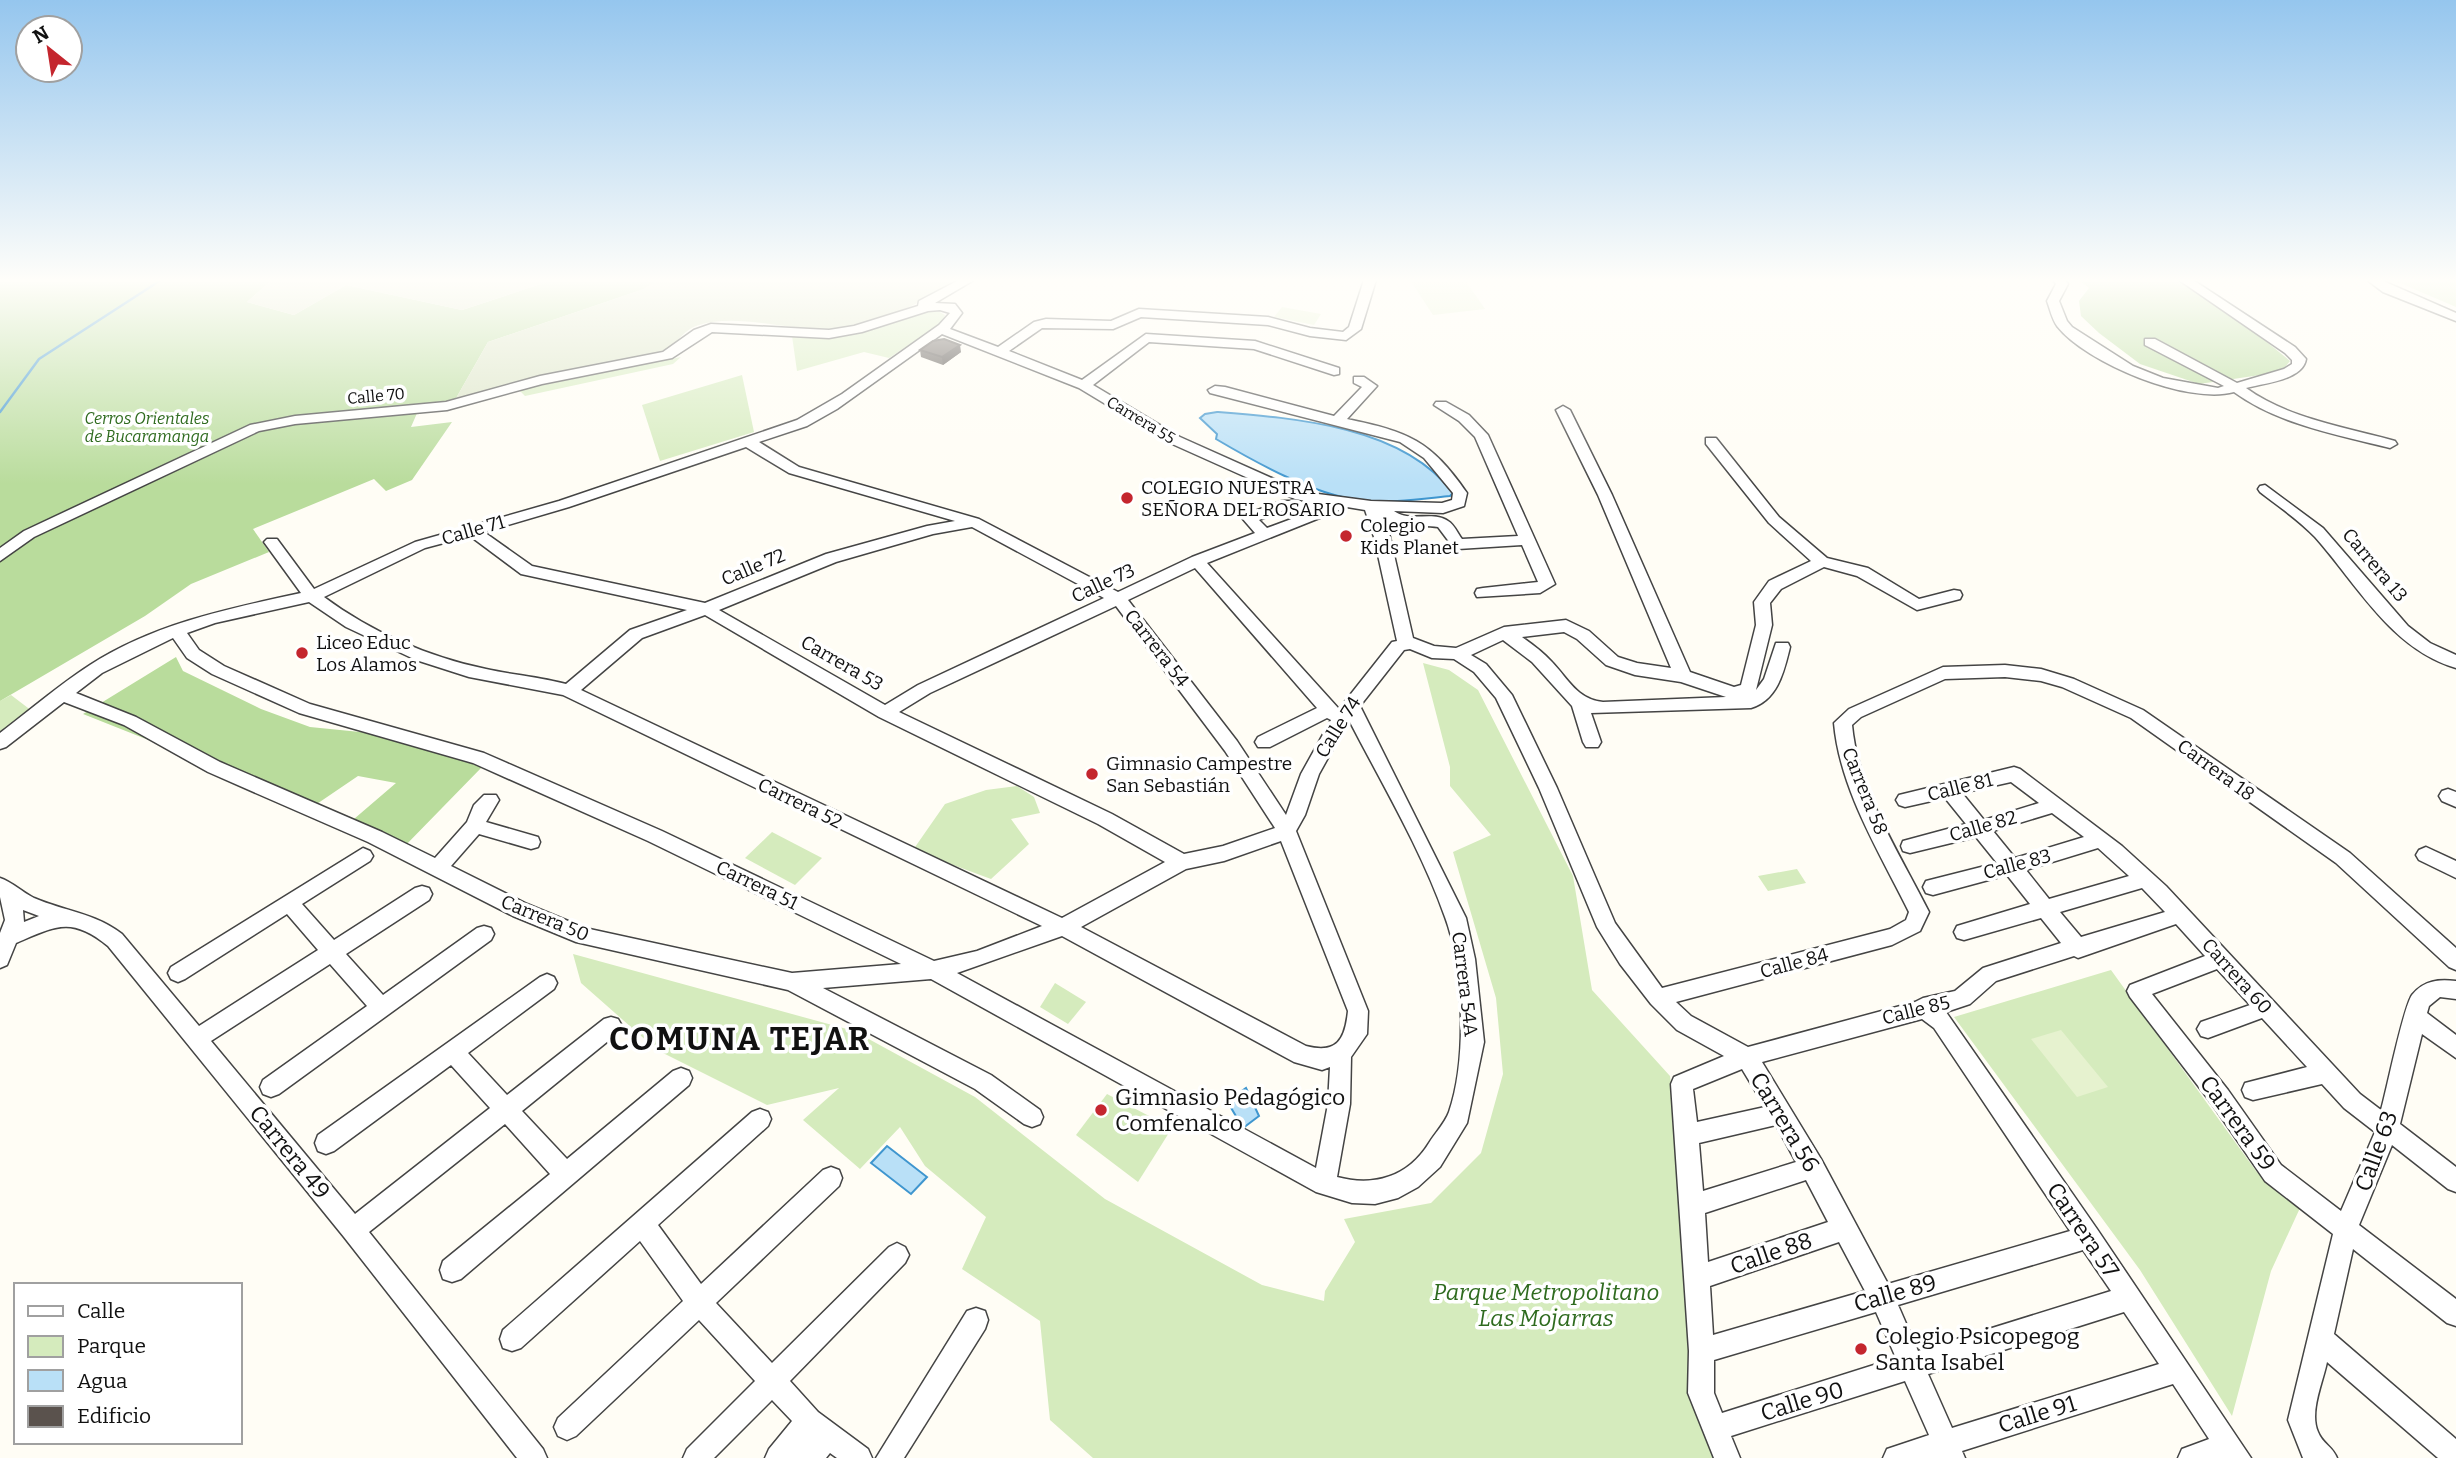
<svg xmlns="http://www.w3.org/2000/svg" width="2456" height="1458" viewBox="0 0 2456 1458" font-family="Bitter,serif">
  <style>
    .green { fill: #d5ebbd }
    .forest { fill: #b9dc9c }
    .cemetery { fill: #d9e3c4 }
    .pitch { fill: #e6f2cf }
    .water { fill: #b9e0f7; stroke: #3f96cf; stroke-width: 2 }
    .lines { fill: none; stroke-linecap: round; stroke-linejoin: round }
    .stream { stroke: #3f96cf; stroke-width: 2.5 }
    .minor-casing { stroke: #444; stroke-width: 3 }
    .minor { fill: #fff; fill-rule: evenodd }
    .wall { fill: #4d4742 }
    .shaded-wall { fill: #3f3936 }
    .building { fill: #5a524d; stroke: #3f3936; stroke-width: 2 }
    .poi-dot { fill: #c4262e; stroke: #fff; stroke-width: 2.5 }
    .labels { text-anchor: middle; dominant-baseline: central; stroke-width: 7; stroke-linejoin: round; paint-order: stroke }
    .far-street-label { font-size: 16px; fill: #111; stroke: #fff }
    .far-park-label { font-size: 16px; font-style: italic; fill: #2f6b1f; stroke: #fff }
    .poi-label { font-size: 19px; fill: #111; stroke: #fff; text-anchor: start }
    .street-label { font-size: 19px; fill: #111; stroke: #fff }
    .near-poi-label { font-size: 23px; fill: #111; stroke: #fff; text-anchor: start }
    .near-street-label { font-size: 23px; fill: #111; stroke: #fff }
    .near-park-label { font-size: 23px; font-style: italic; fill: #2f6b1f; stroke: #fff }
    .near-district-label { font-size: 32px; font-weight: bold; letter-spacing: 2px; fill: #111; stroke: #fff }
  </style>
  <rect width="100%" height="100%" fill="#fffdf5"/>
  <g class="green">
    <polygon points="2393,280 2453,280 2456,282 2456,307"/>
    <path d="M 936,310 L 945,315 L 942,323 L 889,358 L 864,352 L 797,371 L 792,336 C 809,336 829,337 846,335 C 877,330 905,313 936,310 Z"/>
    <polygon points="681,357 673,364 525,396 519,390"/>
    <polygon points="742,375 754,432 660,461 642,405"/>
    <polygon points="1423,663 1449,670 1478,690 1573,876 1592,990 1670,1076 1723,1458 1093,1458 1050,1420 1040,1321 962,1269 986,1217 925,1166 900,1127 860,1169 803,1120 839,1088 767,1105 657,1050 581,983 573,954 854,1031 975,1097 1105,1199 1262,1285 1324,1301 1325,1291 1355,1242 1344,1219 1431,1203 1481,1153 1503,1074 1496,998 1453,852 1491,835 1450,786 1450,767"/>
    <polygon points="11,695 32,711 0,733 0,701"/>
    <polygon points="1017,786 1034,797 1040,813 1011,819 1029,844 991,879 913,850 945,804 986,790"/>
    <polygon points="772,832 822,858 795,885 745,858"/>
    <polygon points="1797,869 1806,883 1768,891 1758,876"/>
    <polygon points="2111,970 2256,1171 2300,1208 2271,1271 2232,1416 2140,1270 1954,1017"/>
    <polygon points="1055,983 1086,1002 1068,1024 1040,1007"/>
    <polygon points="1107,1094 1172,1128 1138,1182 1076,1135"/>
  </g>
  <g class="forest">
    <polygon points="0,280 272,280 247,302 294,315 346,285 462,310 553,280 658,280 644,289 488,342 455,400 421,404 411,427 452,422 412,480 386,491 374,479 253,529 269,552 191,584 145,616 0,701"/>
    <polygon points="2079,280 2183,280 2252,330 2290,361 2281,372 2199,384 2140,364 2099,333 2081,316 2079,301 2089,288"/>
    <polygon points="176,657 183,671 261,709 310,727 380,734 482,767 401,850 347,825 396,783 358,776 305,812 156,743 83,714"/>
  </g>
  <g class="cemetery">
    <polygon points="272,280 553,280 462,310 346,285 294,315 247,302"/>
    <path d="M 658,280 L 961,280 C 922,300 883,325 838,329 C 796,333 738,312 699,325 C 682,330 676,346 661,354 L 455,400 L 488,342 L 644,289 Z"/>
  </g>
  <g class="pitch">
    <polygon points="1410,280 1465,280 1485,309 1433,315"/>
    <polygon points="1282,307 1321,314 1314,325 1274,317"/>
    <polygon points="2061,1030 2108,1087 2077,1097 2031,1039"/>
  </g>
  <g class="water">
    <path d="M 1217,412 C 1295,418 1403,426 1453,493 L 1450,496 C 1421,499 1388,504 1359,500 C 1314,495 1255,462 1216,439 L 1217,434 L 1200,418 L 1205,414 Z"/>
    <polygon points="1246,1088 1259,1116 1243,1128 1227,1101"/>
    <polygon points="887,1146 927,1177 911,1194 871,1163"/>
  </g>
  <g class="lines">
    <polyline class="stream" points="0,412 39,359 161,280"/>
    <defs>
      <g id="minor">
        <path d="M 959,280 L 974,280 L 935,303 L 955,304 L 962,313 L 950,329 L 998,347 L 1034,322 L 1046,319 L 1111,321 L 1139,309 L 1268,317 L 1310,328 L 1343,332 L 1349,327 L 1364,280 L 1376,280 L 1361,329 L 1346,340 L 1310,336 L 1268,325 L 1141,317 L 1113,329 L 1042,328 L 1009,351 L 1082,380 L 1146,334 L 1255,341 L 1339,368 L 1339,374 L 1334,375 L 1254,349 L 1149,342 L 1093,385 L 1180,437 L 1303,492 L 1371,501 L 1442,503 L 1452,500 L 1453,493 L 1424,458 L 1400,442 L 1210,393 L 1208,390 L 1215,386 L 1225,387 L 1334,416 L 1362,387 L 1354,383 L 1354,377 L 1364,377 L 1377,386 L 1347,419 C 1409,432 1430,440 1467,493 L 1464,506 L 1443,513 L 1394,511 C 1410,523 1433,510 1448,521 C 1454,524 1458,534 1462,539 L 1518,536 L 1475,437 L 1459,421 L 1434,405 L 1436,402 L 1446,402 L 1469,415 L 1488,435 L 1555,584 L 1540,593 L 1477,597 L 1475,593 L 1477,589 L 1483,588 L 1538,582 L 1522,545 L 1458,549 L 1453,547 L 1438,527 C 1419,524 1397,530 1382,516 L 1390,537 L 1413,638 L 1434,646 L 1456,648 L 1504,627 L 1566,620 L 1589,631 L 1618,657 L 1637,663 L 1671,668 L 1598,495 L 1556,410 L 1563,406 L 1570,410 L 1612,495 L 1690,672 L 1734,687 L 1741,685 L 1756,625 L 1754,602 L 1769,581 L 1811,561 L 1769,523 L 1706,444 L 1706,438 L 1716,438 L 1779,517 L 1827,558 L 1868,568 L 1919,599 L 1954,590 L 1960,591 L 1962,595 L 1960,599 L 1917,610 L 1857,576 L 1824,567 L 1781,589 L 1770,603 L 1772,625 L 1756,690 L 1764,679 L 1776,643 L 1788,643 L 1790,647 C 1784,671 1778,700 1751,708 L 1591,713 L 1601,742 L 1598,747 L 1586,747 L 1583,742 L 1572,706 L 1532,662 L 1503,640 L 1471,655 L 1486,664 L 1512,695 L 1557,788 L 1615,923 L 1662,988 L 1890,929 L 1906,920 L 1909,912 C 1880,853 1840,790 1834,723 L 1849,709 L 1943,667 L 2005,665 L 2041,669 L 2074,679 L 2143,710 L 2350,853 L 2456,948 L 2456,970 L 2449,967 L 2336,863 L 2131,718 L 2062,687 L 2041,681 L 2005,677 L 1945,679 L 1861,717 L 1852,725 C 1858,791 1900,854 1929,912 L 1920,931 L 1892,945 L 1676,1002 L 1691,1016 L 1748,1047 L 1915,1002 L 1923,998 L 1955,991 L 1983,968 L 2061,943 L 2041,918 L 1964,940 L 1957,938 L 1954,932 L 1957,926 L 2030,904 L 2007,875 L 1933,895 L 1926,893 L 1923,887 L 1926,881 L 1997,863 L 1976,837 L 1910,853 L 1903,851 L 1901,846 L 1903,841 L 1966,824 L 1945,798 L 1905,807 L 1899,805 L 1896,800 L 1899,795 L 2014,767 L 2020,769 L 2122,846 L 2166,886 L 2360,1094 L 2381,1110 C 2387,1089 2403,1008 2412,995 C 2424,980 2439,979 2456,981 L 2456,999 L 2440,997 L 2429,1006 L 2427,1013 L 2456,1035 L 2456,1058 L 2422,1034 L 2400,1124 L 2456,1167 L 2456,1192 L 2448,1189 L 2392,1145 L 2359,1225 L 2456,1299 L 2456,1326 L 2447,1323 L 2353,1249 L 2334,1334 L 2456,1439 L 2456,1458 L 2438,1458 L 2327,1362 C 2323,1382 2309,1412 2318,1432 C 2322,1443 2333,1447 2337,1458 L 2303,1458 L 2288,1420 L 2333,1234 L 2265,1181 L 2212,1104 L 2130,997 L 2127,991 L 2130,985 L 2205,956 L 2176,924 L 2078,958 L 2074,956 L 1996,981 L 1970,1004 L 1946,1012 L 2097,1229 L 2251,1458 L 2178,1458 L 2182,1449 L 2209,1439 L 2173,1384 L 1962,1451 L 1965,1458 L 1883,1458 L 1887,1449 L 1929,1435 L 1905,1381 L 1731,1436 L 1740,1458 L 1714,1458 L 1688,1393 L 1689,1351 L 1671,1084 L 1674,1077 L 1724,1056 L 1677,1030 L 1651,1004 L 1620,964 L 1597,927 L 1539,788 L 1496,698 L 1474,672 L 1454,659 L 1432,658 L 1410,649 L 1404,650 L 1360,706 L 1466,918 L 1475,959 L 1484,1042 L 1467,1123 L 1440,1167 L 1418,1187 L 1398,1198 L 1375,1204 L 1352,1203 L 1316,1192 L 931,979 L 823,988 L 991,1075 L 1040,1110 L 1043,1117 L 1040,1124 L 1032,1127 L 1024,1124 L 975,1089 L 788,990 L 576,942 L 513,916 L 368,842 L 208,772 L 124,725 L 64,702 L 6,747 L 0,749 L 0,733 C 30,710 59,685 90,665 C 154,624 227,609 301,593 L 264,542 L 267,539 L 277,539 L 314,589 L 415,542 L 559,501 L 797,420 L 842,394 L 939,325 L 950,313 L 940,310 L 928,311 L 862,332 L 829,338 L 712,332 L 672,358 L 542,384 L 447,410 L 295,424 L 259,431 L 34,537 L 0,561 L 0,548 L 24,531 L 250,425 L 295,416 L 446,402 L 540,376 L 663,352 L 694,330 L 711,324 L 829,330 L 854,326 L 918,306 L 919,301 ZM 942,334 L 1079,388 L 1170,443 L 1295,499 L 1329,505 L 1267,528 L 1259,520 L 1292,507 L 1294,504 L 1292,501 L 1282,501 L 1244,515 L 1242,518 L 1255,533 L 1192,557 L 1118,592 L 979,519 L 799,467 L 759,442 L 807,426 L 837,409 ZM 746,447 L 789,473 L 955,521 L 927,526 L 826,554 L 705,603 L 532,566 L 484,532 L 569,507 ZM 1347,507 L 1365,510 L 1374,537 L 1397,641 L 1392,642 L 1339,709 L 1207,563 ZM 972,527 L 1104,598 L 918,685 L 885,705 L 719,610 L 836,562 L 933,534 ZM 470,536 L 521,574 L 687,610 L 630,630 L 566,684 C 540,677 513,675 486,669 C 428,657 371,632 324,597 L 425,548 ZM 1195,568 L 1317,708 L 1258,737 L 1255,742 L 1258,747 L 1270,747 L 1327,718 L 1331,720 L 1301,774 L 1286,815 L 1237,741 L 1128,600 ZM 309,602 L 346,627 L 416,660 L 469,677 L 563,695 L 1042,926 L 977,951 L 934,961 L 662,831 L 484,753 L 310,704 L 224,666 L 199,650 L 187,633 L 215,623 ZM 1116,606 L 1225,751 L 1275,828 L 1223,846 L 1184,854 L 1112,814 L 899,712 L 930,693 ZM 705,615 L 879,717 L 1098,824 L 1165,862 L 1062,918 L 581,690 L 642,638 ZM 1564,632 L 1577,639 L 1606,665 L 1635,675 L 1681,682 L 1726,697 L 1603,702 C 1577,699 1569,680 1552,662 C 1543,652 1532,644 1522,637 ZM 173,638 L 187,658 L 212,674 L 299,713 L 473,763 L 648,841 L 901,964 L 792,973 L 585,928 L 527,904 L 451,866 L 479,834 L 531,849 L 538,847 L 540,842 L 538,837 L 486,822 L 499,800 L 496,795 L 484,795 L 474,805 L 467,822 L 435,858 L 382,832 L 220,762 L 136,717 L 76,693 L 102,673 ZM 1349,720 C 1382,784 1421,849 1445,917 C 1464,968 1467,1060 1449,1112 C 1445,1123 1435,1133 1429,1143 C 1408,1177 1374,1187 1337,1177 L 1350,1104 L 1351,1057 L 1367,1034 L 1368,1011 L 1296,831 L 1305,815 L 1319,774 ZM 2011,782 L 2039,803 L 1984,820 L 1962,793 ZM 2052,813 L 2084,837 L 2015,858 L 1993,831 ZM 1281,841 L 1348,1011 C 1345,1040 1337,1054 1306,1046 L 1081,927 L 1186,869 L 1224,861 ZM 2098,848 L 2129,876 L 2049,899 L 2026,870 ZM 2142,888 L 2165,912 L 2081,937 L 2060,912 ZM 1062,936 L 1294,1062 L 1322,1070 L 1330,1067 L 1328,1104 L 1316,1168 L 957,973 ZM 2217,969 L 2250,1005 L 2201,1022 L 2197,1029 L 2201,1036 L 2208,1038 L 2262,1018 L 2307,1067 L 2245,1083 L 2242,1090 L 2245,1097 L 2253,1100 L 2322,1084 L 2344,1108 L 2375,1132 L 2341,1211 L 2281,1165 L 2228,1090 L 2152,994 ZM 1922,1019 L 1934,1028 L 2070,1231 L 1888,1284 L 1821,1159 L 1762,1062 ZM 1742,1069 L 1765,1107 L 1697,1122 L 1693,1089 ZM 1776,1125 L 1796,1162 L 1703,1191 L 1699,1143 ZM 1806,1180 L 1828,1222 L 1708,1262 L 1705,1213 ZM 1839,1242 L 1865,1291 L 1713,1335 L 1710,1286 ZM 2083,1250 L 2111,1291 L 1918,1351 L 1898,1305 ZM 1876,1312 L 1896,1358 L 1722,1413 L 1714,1393 L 1714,1360 ZM 2124,1312 L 2159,1364 L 1952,1428 L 1928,1374 Z"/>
        <path d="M 2053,280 L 2065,280 L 2068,284 L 2059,301 L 2067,321 L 2072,327 L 2133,366 L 2163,378 L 2218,388 L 2224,386 L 2145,345 L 2145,339 L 2155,339 L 2237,383 L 2284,369 L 2292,364 L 2292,360 L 2285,353 L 2179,280 L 2193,280 L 2295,347 L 2306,359 C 2303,380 2264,383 2246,388 C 2289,419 2345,427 2395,441 L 2397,444 L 2390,448 C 2337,435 2278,424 2234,392 C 2188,405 2086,363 2057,326 C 2052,319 2050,309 2047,301 L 2056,284 Z"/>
        <polygon points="2367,280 2381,280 2456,313 2456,321 2383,292"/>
        <path d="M 2265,485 L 2323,528 L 2408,626 L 2430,643 L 2456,655 L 2456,668 C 2391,649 2357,584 2315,537 C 2299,520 2278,506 2260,492 L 2258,489 L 2260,486 Z"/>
        <polygon points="2448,789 2456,792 2456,807 2442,801 2439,796 2442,791"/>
        <polygon points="2426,847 2456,861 2456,878 2419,860 2416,855 2419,850"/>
        <path d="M 363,848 L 370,851 L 373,856 L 370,861 L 302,904 L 334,940 L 415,888 L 422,886 L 429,888 L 432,894 L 429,900 L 346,954 L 383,995 L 477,928 L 484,926 L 491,928 L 494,934 L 491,940 L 279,1094 L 271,1097 L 263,1094 L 260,1087 L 263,1080 L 367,1006 L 330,964 L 211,1041 L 355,1214 L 490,1108 L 451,1065 L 334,1151 L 326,1154 L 318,1151 L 315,1143 L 318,1135 L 540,977 L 547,974 L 554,977 L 557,983 L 554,989 L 468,1053 L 507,1095 L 604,1019 L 611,1017 L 618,1019 L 622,1026 L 618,1033 L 522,1111 L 567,1159 L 673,1071 L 681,1068 L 689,1071 L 692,1078 L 689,1085 L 461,1279 L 452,1282 L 443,1279 L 440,1270 L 443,1261 L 550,1174 L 505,1124 L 369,1232 L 543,1449 L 547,1458 L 517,1458 L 344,1237 L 108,946 C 71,916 56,926 16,943 L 7,965 L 0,968 L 0,933 L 5,920 L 0,897 L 0,878 C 12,882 22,892 34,898 C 64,911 95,913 122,934 L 199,1026 L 318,950 L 287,914 L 185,979 L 178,982 L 171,979 L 168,973 L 171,967 ZM 23,910 L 39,916 L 24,922 Z"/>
        <polygon points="760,1109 768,1112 771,1119 768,1126 658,1225 701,1284 823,1170 831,1167 839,1170 842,1178 839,1186 716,1303 772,1363 889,1247 897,1243 905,1247 909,1255 905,1263 790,1381 818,1412 868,1449 872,1458 837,1458 830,1453 826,1458 765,1458 769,1449 792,1421 772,1400 714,1458 683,1458 687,1449 755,1381 699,1320 576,1436 567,1440 558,1436 554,1427 558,1418 683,1301 640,1241 521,1348 512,1351 503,1348 500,1339 503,1330 752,1112"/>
        <polygon points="976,1308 985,1311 988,1320 985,1329 904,1458 876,1458 967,1311"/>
      </g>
    </defs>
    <use href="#minor" class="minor-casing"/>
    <use href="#minor" class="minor"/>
  </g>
  <polygon class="wall" points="920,350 961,352 943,365 921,357"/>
  <polygon class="shaded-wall" points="960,345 961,352 943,365 942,357"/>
  <polygon class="building" points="944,339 960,345 942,357 920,350 933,341"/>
  <linearGradient id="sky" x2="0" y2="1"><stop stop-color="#95c6ee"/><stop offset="0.58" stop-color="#fffefa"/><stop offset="1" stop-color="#fffefa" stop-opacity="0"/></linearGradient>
  <rect width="2456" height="484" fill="url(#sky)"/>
  <g class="poi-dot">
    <circle cx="1127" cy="498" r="7"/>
    <circle cx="1346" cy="536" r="7"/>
    <circle cx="302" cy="653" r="7"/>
    <circle cx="1092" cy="774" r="7"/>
    <circle cx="1101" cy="1110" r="7"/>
    <circle cx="1861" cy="1349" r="7"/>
  </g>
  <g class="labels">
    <g class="far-street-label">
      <text transform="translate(376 396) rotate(-5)">Calle 70</text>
      <text transform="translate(1141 420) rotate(31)">Carrera 55</text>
    </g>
    <g class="far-park-label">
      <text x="147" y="418">Cerros Orientales<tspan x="147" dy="18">de Bucaramanga</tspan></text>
    </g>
    <g class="poi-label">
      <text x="1141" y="487">COLEGIO NUESTRA<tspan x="1141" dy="22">SEÑORA DEL ROSARIO</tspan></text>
      <text x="1360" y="525">Colegio<tspan x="1360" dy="22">Kids Planet</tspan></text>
      <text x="316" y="642">Liceo Educ<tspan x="316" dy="22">Los Alamos</tspan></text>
      <text x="1106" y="763">Gimnasio Campestre<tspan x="1106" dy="22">San Sebastián</tspan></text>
    </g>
    <g class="street-label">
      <text transform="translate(473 530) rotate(-16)">Calle 71</text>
      <text transform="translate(2375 565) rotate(50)">Carrera 13</text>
      <text transform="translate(753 567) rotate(-23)">Calle 72</text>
      <text transform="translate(1103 583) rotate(-25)">Calle 73</text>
      <text transform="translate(1157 648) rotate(52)">Carrera 54</text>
      <text transform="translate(842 663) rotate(30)">Carrera 53</text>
      <text transform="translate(1338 727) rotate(-58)">Calle 74</text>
      <text transform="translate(2216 770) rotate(36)">Carrera 18</text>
      <text transform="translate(1960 787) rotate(-14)">Calle 81</text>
      <text transform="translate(1865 791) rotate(68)">Carrera 58</text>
      <text transform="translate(800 803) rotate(26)">Carrera 52</text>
      <text transform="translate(1983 826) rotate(-16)">Calle 82</text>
      <text transform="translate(2017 864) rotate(-15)">Calle 83</text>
      <text transform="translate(757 885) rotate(26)">Carrera 51</text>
      <text transform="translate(545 918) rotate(22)">Carrera 50</text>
      <text transform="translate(1794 963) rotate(-15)">Calle 84</text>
      <text transform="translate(2237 976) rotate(48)">Carrera 60</text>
      <text transform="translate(1465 984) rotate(83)">Carrera 54A</text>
      <text transform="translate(1916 1010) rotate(-14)">Calle 85</text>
    </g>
    <g class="near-poi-label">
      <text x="1115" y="1097">Gimnasio Pedagógico<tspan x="1115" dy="26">Comfenalco</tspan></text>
      <text x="1875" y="1336">Colegio Psicopegog<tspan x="1875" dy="26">Santa Isabel</tspan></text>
    </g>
    <g class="near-street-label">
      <text transform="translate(1785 1122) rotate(59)">Carrera 56</text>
      <text transform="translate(2238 1123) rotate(54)">Carrera 59</text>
      <text transform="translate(2376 1151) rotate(-70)">Calle 63</text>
      <text transform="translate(290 1152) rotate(51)">Carrera 49</text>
      <text transform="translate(2083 1230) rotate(56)">Carrera 57</text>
      <text transform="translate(1771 1253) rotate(-19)">Calle 88</text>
      <text transform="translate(1895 1293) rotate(-16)">Calle 89</text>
      <text transform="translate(1802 1401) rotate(-17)">Calle 90</text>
      <text transform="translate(2037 1414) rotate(-17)">Calle 91</text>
    </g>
    <g class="near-park-label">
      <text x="1546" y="1292">Parque Metropolitano<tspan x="1546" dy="26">Las Mojarras</tspan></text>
    </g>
    <g class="near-district-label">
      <text x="740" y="1039">COMUNA TEJAR</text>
    </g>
  </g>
  <rect x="14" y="1283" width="228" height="161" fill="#ffffff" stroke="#a0a0a0" stroke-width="2"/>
  <rect x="28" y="1306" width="35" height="10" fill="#ffffff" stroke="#a0a0a0" stroke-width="2"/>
  <text x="77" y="1318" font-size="21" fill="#111111">Calle</text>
  <rect x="28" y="1336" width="35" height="21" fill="#d5ebbd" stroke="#a0a0a0" stroke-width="2"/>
  <text x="77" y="1353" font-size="21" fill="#111111">Parque</text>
  <rect x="28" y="1370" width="35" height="21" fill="#b9e0f7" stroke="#a0a0a0" stroke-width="2"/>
  <text x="77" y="1388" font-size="21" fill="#111111">Agua</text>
  <rect x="28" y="1406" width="35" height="21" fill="#5a524d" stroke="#a0a0a0" stroke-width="2"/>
  <text x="77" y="1423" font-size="21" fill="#111111">Edificio</text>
  <g transform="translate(49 49) rotate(330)"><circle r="33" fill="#ffffff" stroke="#a0a0a0" stroke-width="2"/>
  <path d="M0-5L12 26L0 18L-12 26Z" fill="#c4262e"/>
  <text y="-10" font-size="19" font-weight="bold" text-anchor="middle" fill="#111111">N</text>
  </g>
</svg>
